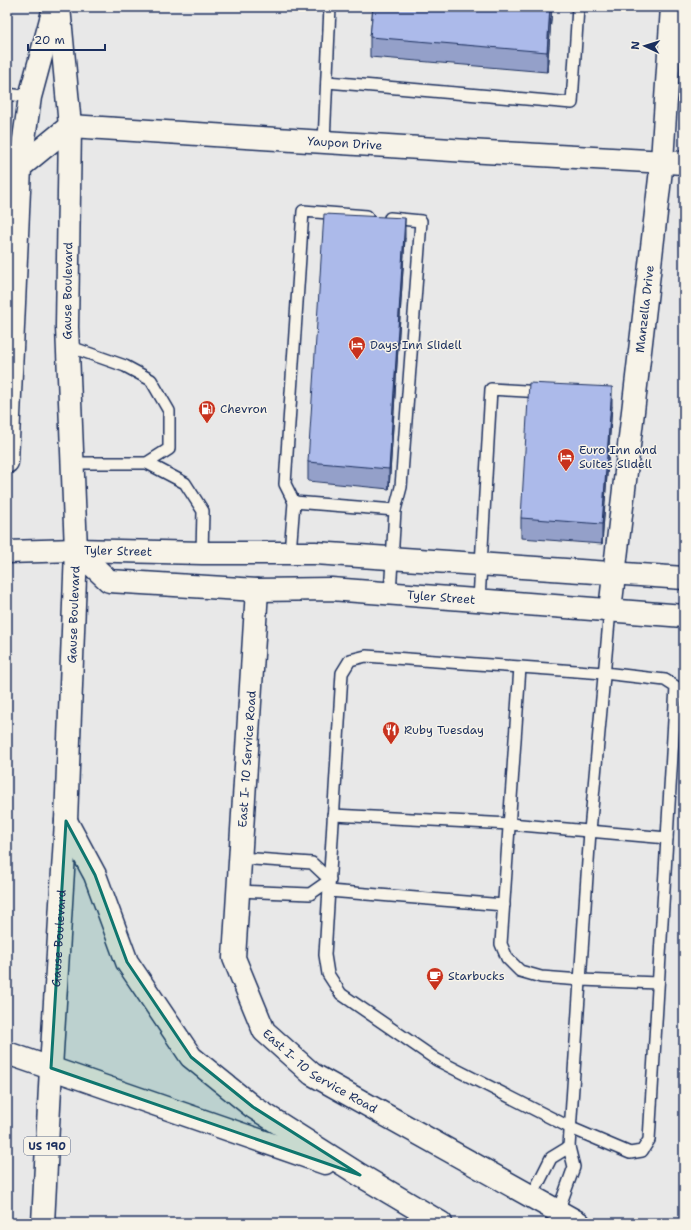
<svg xmlns="http://www.w3.org/2000/svg" width="691" height="1230" viewBox="0 0 691 1230" font-family="'Shantell Sans',sans-serif">
  <style>
    .lines { fill: none; stroke-linecap: round; stroke-linejoin: round }
    .service-casing { stroke: #1b2f5e; stroke-width: 14 }
    .minor-casing { stroke: #1b2f5e; stroke-width: 25 }
    .tertiary-casing { stroke: #1b2f5e; stroke-width: 25 }
    .secondary-casing { stroke: #1b2f5e; stroke-width: 25 }
    .primary-casing { stroke: #1b2f5e; stroke-width: 25 }
    .motorway-casing { stroke: #1b2f5e; stroke-width: 25 }
    .service { stroke: #f7f3e8; stroke-width: 11 }
    .minor { stroke: #f7f3e8; stroke-width: 22 }
    .tertiary { stroke: #f7f3e8; stroke-width: 22 }
    .secondary { stroke: #f7f3e8; stroke-width: 22 }
    .primary { stroke: #f7f3e8; stroke-width: 22 }
    .motorway { stroke: #f7f3e8; stroke-width: 22 }
    .wall { fill: #94a0c9; stroke: #1b2f5e }
    .shaded-wall { fill: #7882a4; stroke: #1b2f5e }
    .building { fill: #acbaea; stroke: #1b2f5e }
    .marked { fill: #0f766e; fill-opacity: 0.2; stroke: #0f766e; stroke-width: 3; stroke-linejoin: round }
    .labels { text-anchor: middle; dominant-baseline: central; stroke-width: 3; stroke-linejoin: round; paint-order: stroke }
    .shield { fill: #f7f3e8; stroke: #5d6a87; stroke-width: 1 }
    .shield-label { font-size: 11px; font-weight: bold; fill: #1b2f5e }
    .street-label { font-size: 12px; fill: #1b2f5e; stroke: #f7f3e8 }
    .poi-label { font-size: 12px; fill: #1b2f5e; stroke: #f7f3e8; text-anchor: start }
  </style>
  <rect width="100%" height="100%" fill="#e8e8e8"/>
  <filter id="ink" filterUnits="userSpaceOnUse"><feTurbulence type="fractalNoise" baseFrequency=".025" numOctaves="2"/><feDisplacementMap in="SourceGraphic" scale="8" xChannelSelector="R" yChannelSelector="G"/><feConvolveMatrix kernelMatrix="1 2 1 2 8 2 1 2 1" color-interpolation-filters="sRGB"/></filter>
  <g filter="url(#ink)">
    <g class="lines">
      <defs>
        <g id="service">
          <polyline points="327,82 572,103 578,7"/>
          <polyline points="7,94 30,97"/>
          <polyline points="324,142 330,7"/>
          <polyline points="367,216 303,211 285,484 294,502 395,510"/>
          <polyline points="68,346 125,366 151,380 169,411 169,449 147,463 73,463"/>
          <polyline points="147,463 185,483 203,511 202,553"/>
          <polyline points="290,553 294,502"/>
          <polyline points="390,594 395,510 401,487 421,221 390,218"/>
          <polyline points="479,600 491,389 543,392"/>
          <polygon points="366,656 604,673 665,680 676,687 649,1140 642,1151 630,1153 571,1128 437,1060 341,994 328,974 325,955 342,673 350,660"/>
          <polyline points="520,667 501,944 507,958 520,971 541,977 581,980 658,983"/>
          <polyline points="333,815 510,824 667,838"/>
          <polyline points="238,891 310,894 330,880 312,863 240,858"/>
          <polyline points="329,891 504,905"/>
          <polyline points="569,1147 590,831 610,610"/>
          <polyline points="532,1196 551,1158 569,1147 574,1167 558,1211"/>
        </g>
        <g id="minor">
          <path id="s1" d="M 610,610 L 662,161 L 672,7"/>
        </g>
        <g id="tertiary">
          <path id="s2" d="M 20,167 L 70,126 L 468,151 L 684,163"/>
          <path id="s3" d="M 76,550 L 109,581 L 257,590 L 331,589 L 684,616"/>
          <path id="s4" d="M 7,552 L 76,550 L 202,553 L 315,553 L 684,578"/>
          <path id="s5" d="M 257,590 L 234,958 L 264,1031 L 312,1074 L 579,1223"/>
        </g>
        <g id="secondary">
          <polyline points="7,462 20,167 30,97 54,8"/>
          <path id="s6" d="M 51,1068 L 66,821 L 76,550 L 67,327 L 70,126 L 59,7"/>
        </g>
        <polyline id="primary" points="43,1223 51,1068"/>
        <g id="motorway">
          <polyline points="66,821 95,875 127,962 191,1057 253,1107 360,1175 441,1223"/>
          <polyline points="7,1053 325,1163"/>
        </g>
      </defs>
      <use href="#service" class="service-casing"/>
      <use href="#minor" class="minor-casing"/>
      <use href="#tertiary" class="tertiary-casing"/>
      <use href="#secondary" class="secondary-casing"/>
      <use href="#primary" class="primary-casing"/>
      <use href="#motorway" class="motorway-casing"/>
      <use href="#service" class="service"/>
      <use href="#minor" class="minor"/>
      <use href="#tertiary" class="tertiary"/>
      <use href="#secondary" class="secondary"/>
      <use href="#primary" class="primary"/>
      <use href="#motorway" class="motorway"/>
    </g>
    <g class="wall">
      <polygon points="373,7 552,7 547,72 370,57 370,37"/>
      <polygon points="405,238 389,489 308,481 308,462"/>
      <polygon points="612,406 602,544 521,538 521,518"/>
    </g>
    <g class="shaded-wall">
      <polygon points="550,7 552,7 547,72 547,52"/>
      <polygon points="405,218 405,238 389,489 389,469"/>
      <polygon points="612,387 612,406 602,544 602,524"/>
    </g>
    <g class="building">
      <polygon points="373,7 550,7 547,52 370,37"/>
      <polygon points="324,214 405,218 389,469 308,462"/>
      <polygon points="529,383 612,387 602,524 521,518"/>
    </g>
  </g>
  <path class="marked" d="M 66,821 L 95,875 L 127,962 L 191,1057 L 253,1107 L 360,1175 L 51,1068 Z"/>
  <defs>
    <symbol id="hotel-pin" viewBox="-11 -11 22 30"><path d="M0 17L-7.5 6A9.5 9.5 0 1 1 7.5 6Z" fill="#c8321e" stroke="#f7f3e8"/><path d="M-6-4.5h1.5V1H6V5H4.5V3h-9V5H-6ZM-4 0a1.8 1.8 0 1 1 3.6 0ZM.5 0V-2.5h3Q6-2.5 6 0Z" fill="#fff"/></symbol>
    <symbol id="fuel-pin" viewBox="-11 -11 22 30"><path d="M0 17L-7.5 6A9.5 9.5 0 1 1 7.5 6Z" fill="#c8321e" stroke="#f7f3e8"/><path d="M-5.5-6h7V0h2V4h1.3V-2.5L3-4.5l.8-.8L6-3V5H2.5V1h-1V6h-7ZM-4.2-4.7v3.2H.2V-4.7Z" fill="#fff"/></symbol>
    <symbol id="restaurant-pin" viewBox="-11 -11 22 30"><path d="M0 17L-7.5 6A9.5 9.5 0 1 1 7.5 6Z" fill="#c8321e" stroke="#f7f3e8"/><path d="M-5-6h1v4h1v-4h1v4h1v-4h1v5L-1.5 .5V6h-2V.5L-5-1ZM5-6V6H3V1.5H1.5Q1.5-4 5-6Z" fill="#fff"/></symbol>
    <symbol id="cafe-pin" viewBox="-11 -11 22 30"><path d="M0 17L-7.5 6A9.5 9.5 0 1 1 7.5 6Z" fill="#c8321e" stroke="#f7f3e8"/><path d="M-5.5-4.5H6V0H3Q3 3.5 0 3.5H-2.5Q-5.5 3.5-5.5 0ZM3-3.2v2h1.7v-2ZM-6 4.5H4V6H-6Z" fill="#fff"/></symbol>
  </defs>
  <g fill-rule="evenodd">
    <use href="#hotel-pin" x="347" y="335" width="20" height="27"/>
    <use href="#fuel-pin" x="197" y="399" width="20" height="27"/>
    <use href="#hotel-pin" x="556" y="447" width="20" height="27"/>
    <use href="#restaurant-pin" x="381" y="720" width="20" height="27"/>
    <use href="#cafe-pin" x="425" y="966" width="20" height="27"/>
  </g>
  <g class="labels">
    <rect class="shield" x="24" y="1137" width="46" height="18" rx="3"/>
    <g class="shield-label">
      <text x="47" y="1146">US 190</text>
    </g>
    <g class="street-label">
      <text stroke="none"><textPath href="#s2" startOffset="340">Yaupon Drive</textPath></text>
      <text stroke="none"><textPath href="#s6" startOffset="778">Gause Boulevard</textPath></text>
      <text stroke="none"><textPath href="#s1" startOffset="303">Manzella Drive</textPath></text>
      <text stroke="none"><textPath href="#s4" startOffset="111">Tyler Street</textPath></text>
      <text stroke="none"><textPath href="#s3" startOffset="378">Tyler Street</textPath></text>
      <text stroke="none"><textPath href="#s6" startOffset="454">Gause Boulevard</textPath></text>
      <text transform="translate(247 759) rotate(-86)">East I- 10 Service Road</text>
      <text stroke="none"><textPath href="#s6" startOffset="130">Gause Boulevard</textPath></text>
      <text stroke="none"><textPath href="#s5" startOffset="517">East I- 10 Service Road</textPath></text>
    </g>
    <g class="poi-label">
      <text x="370" y="345">Days Inn Slidell</text>
      <text x="220" y="409">Chevron</text>
      <text x="579" y="450">Euro Inn and<tspan x="579" dy="14">Suites Slidell</tspan></text>
      <text x="404" y="730">Ruby Tuesday</text>
      <text x="448" y="976">Starbucks</text>
    </g>
  </g>
  <rect width="691" height="1230" fill="none" stroke="#f7f3e8" stroke-width="24"/>
  <rect x="12" y="12" width="667" height="1206" fill="none" stroke="#1b2f5e" stroke-width="1.5" filter="url(#ink)"/>
  <g transform="translate(645 46) rotate(274)" stroke="#f7f3e8" stroke-width="3" paint-order="stroke">
  <path d="M0-3L7 15L0 10L-7 15Z" fill="#1b2f5e"/>
  <text y="-6" font-size="11" font-weight="bold" text-anchor="middle" fill="#1b2f5e">N</text>
  </g>
  <path d="M28 44v6h77v-6" fill="none" stroke="#1b2f5e" stroke-width="2"/>
  <text x="34" y="44" font-size="12" fill="#1b2f5e" stroke="#f7f3e8" stroke-width="3" paint-order="stroke">20 m</text>
</svg>
